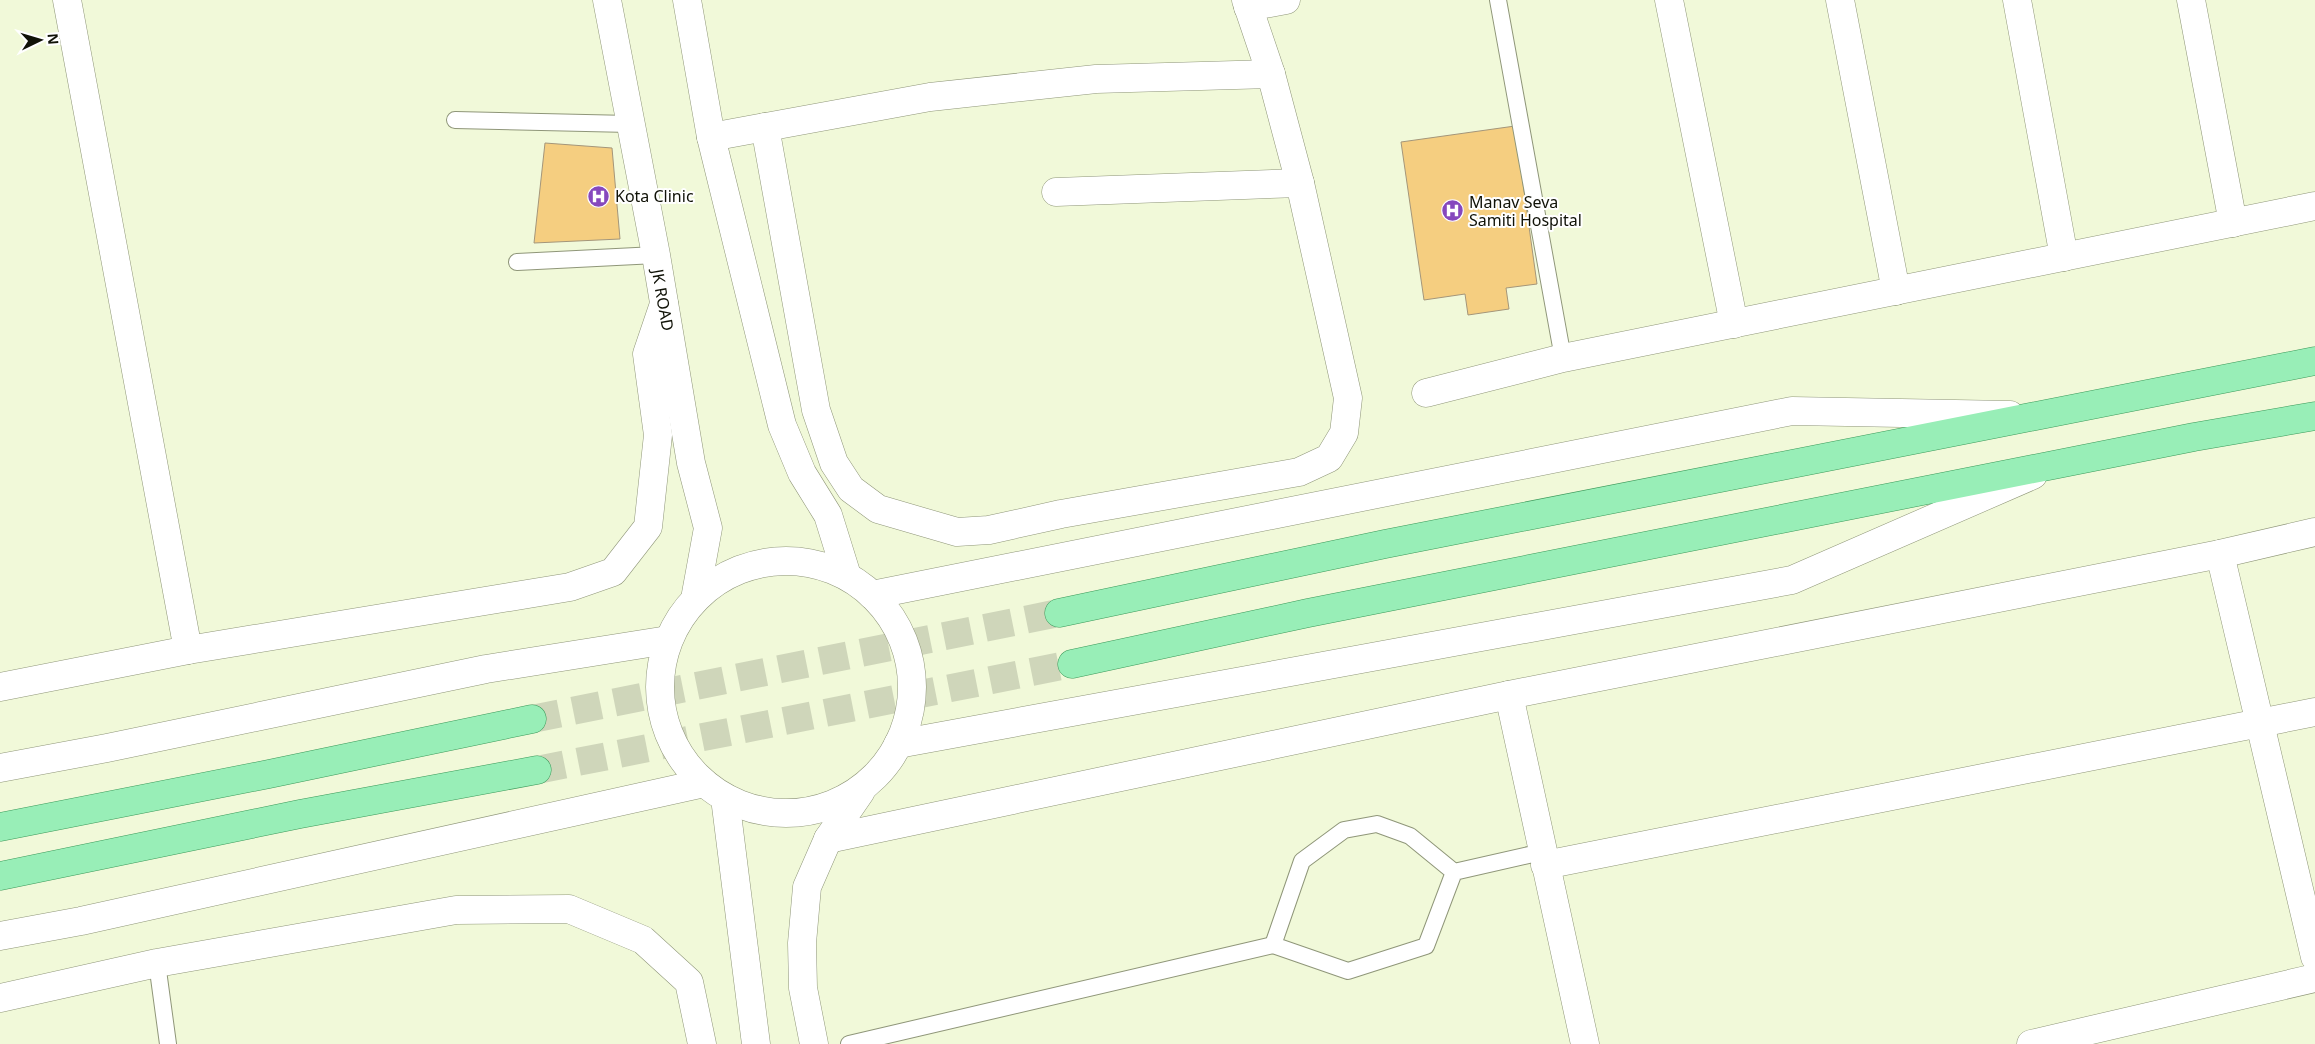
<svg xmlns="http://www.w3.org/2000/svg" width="2315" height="1044" viewBox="0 0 2315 1044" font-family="'Noto Sans',sans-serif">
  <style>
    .building { fill: #f5ce80; stroke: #a4967a }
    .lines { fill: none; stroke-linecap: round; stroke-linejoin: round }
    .primary-tunnel { stroke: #cfd6ba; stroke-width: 28; stroke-dasharray: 28 14; stroke-linecap: butt }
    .service-casing { stroke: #8f9679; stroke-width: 18 }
    .minor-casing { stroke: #8f9679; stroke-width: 29 }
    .tertiary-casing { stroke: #8f9679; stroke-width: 29 }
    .primary-casing { stroke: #3c995a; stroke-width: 29 }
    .service { stroke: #fff; stroke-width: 16 }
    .minor { stroke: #fff; stroke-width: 28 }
    .tertiary { stroke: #fff; stroke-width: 28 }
    .primary { stroke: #98eeb7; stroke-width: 28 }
    .labels { text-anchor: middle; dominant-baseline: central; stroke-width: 4; stroke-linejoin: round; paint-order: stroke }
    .poi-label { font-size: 16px; fill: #101207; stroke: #fff; text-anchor: start }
    .street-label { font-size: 16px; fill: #101207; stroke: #fff }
  </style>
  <rect width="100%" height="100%" fill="#f1f9d9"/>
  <g class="building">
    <polygon points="1515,126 1537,284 1506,288 1509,309 1468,315 1465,294 1424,300 1401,142"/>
    <polygon points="545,143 612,148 620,239 534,243"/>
  </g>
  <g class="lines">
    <g class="primary-tunnel">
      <polyline points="532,719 1059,613"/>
      <polyline points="537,770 1072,664"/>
    </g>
    <defs>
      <g id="service">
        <polyline points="1498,0 1563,358"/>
        <polyline points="455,120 630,124"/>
        <polyline points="517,262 656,255"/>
        <polyline points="1454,872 1410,836 1377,824 1344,830 1302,861 1273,945 1348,971 1426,946 1454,872 1542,852"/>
        <polyline points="157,963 168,1044"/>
        <polyline points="849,1044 1273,945"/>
      </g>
      <g id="minor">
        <polyline points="67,0 188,650 570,587 613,572 648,527 658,435 647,354 664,304"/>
        <polyline points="1669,0 1734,324"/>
        <polyline points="1840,0 1896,291"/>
        <polyline points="2017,0 2064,257"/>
        <polyline points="2191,0 2233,223"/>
        <polyline points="1248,7 1286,0"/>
        <polyline points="765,127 816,410 834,463 851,489 878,509 957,532 989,530 1061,514 1299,472 1329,458 1344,433 1348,398 1300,183 1271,74 1246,0"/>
        <polyline points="711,137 930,97 1096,79 1271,74"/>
        <polyline points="1056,192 1300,183"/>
        <polyline points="1426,393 1563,358 2315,206"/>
        <polyline points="2220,554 2315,957"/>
        <polyline points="0,687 188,650"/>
        <polyline points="1509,695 1585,1044"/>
        <polyline points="828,839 1509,695 2220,554 2315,532"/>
        <polyline points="1545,865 2315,712"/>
        <polyline points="2031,1044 2315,978"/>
      </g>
      <g id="tertiary">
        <polyline points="607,0 656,255 691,463 708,528 695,599"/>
        <polyline points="687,0 711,137 782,425 802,473 828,515 847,576"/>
        <circle cx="786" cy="687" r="126"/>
        <polyline points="872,595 1792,411 2010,415"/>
        <polyline points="898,744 1792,580 2033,475"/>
        <polyline points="0,768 107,748 486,669 668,640"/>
        <polyline points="725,798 756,1044"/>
        <polyline points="0,936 81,921 704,783"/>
        <polyline points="0,998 157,963 456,910 569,909 643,940 689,982 702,1044"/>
        <polyline points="814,1044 803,988 802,943 807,887 828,839 861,791"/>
      </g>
      <g id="primary">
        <polyline points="1059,613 1385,544 2315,361"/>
        <polyline points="1072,664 1308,613 2194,437 2315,416"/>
        <polyline points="0,827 269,774 532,719"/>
        <polyline points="0,876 300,814 537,770"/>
      </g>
    </defs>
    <use href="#service" class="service-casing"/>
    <use href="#minor" class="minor-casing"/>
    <use href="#tertiary" class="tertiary-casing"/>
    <use href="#primary" class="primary-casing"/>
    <use href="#service" class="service"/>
    <use href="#minor" class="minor"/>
    <use href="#tertiary" class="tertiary"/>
    <use href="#primary" class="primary"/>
  </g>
  <defs>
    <symbol id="hospital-disc" viewBox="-11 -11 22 22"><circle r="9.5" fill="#8648bd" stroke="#fff"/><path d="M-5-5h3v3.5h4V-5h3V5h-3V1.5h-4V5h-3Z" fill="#fff"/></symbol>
  </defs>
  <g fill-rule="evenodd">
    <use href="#hospital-disc" x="586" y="184" width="25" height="25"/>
    <use href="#hospital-disc" x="1440" y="198" width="25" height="25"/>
  </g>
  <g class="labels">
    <g class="poi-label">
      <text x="615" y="196">Kota Clinic</text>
      <text x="1469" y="202">Manav Seva<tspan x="1469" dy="18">Samiti Hospital</tspan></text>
    </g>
    <g class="street-label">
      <text transform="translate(663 300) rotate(80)">JK ROAD</text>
    </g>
  </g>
  <g transform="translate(40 40) rotate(85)" stroke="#ffffff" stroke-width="4" paint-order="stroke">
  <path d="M0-4L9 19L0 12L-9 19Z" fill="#101207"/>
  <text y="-8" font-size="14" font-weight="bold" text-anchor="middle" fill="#101207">N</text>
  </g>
</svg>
